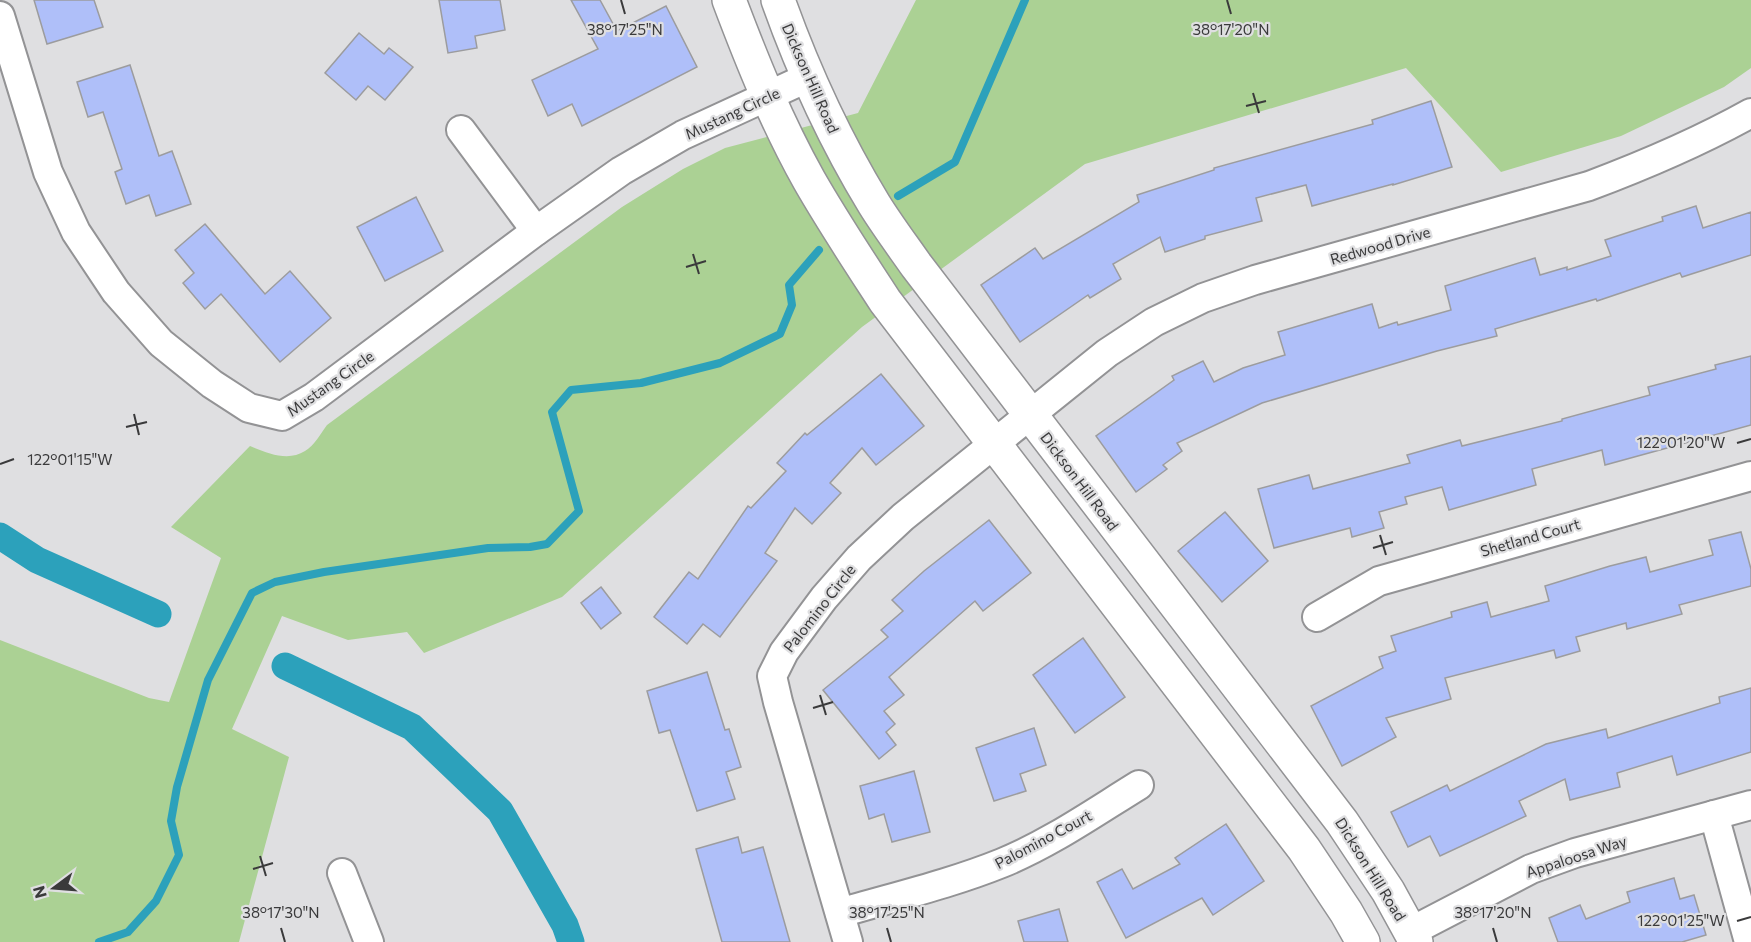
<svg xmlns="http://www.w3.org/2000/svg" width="1751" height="942" viewBox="0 0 1751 942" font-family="Commissioner,sans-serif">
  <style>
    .green { fill: #abd194 }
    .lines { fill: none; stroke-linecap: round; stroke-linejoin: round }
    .stream { stroke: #2ca1bb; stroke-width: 8 }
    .canal { stroke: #2ca1bb; stroke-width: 27 }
    .building { fill: #afbff9; stroke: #9c9c9e; stroke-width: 1.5 }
    .minor-casing { stroke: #939395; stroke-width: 32 }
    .tertiary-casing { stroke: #939395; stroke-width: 36 }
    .minor { stroke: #fff; stroke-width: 28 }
    .tertiary { stroke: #fff; stroke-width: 33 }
    .ticks { fill: none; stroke: #3a3a3b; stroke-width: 2 }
    .labels { text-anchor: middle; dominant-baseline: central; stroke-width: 4.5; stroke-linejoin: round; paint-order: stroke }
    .street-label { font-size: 15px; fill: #3a3a3b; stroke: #dfdfe1 }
    .ticks-label { font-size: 15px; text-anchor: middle; fill: #3a3a3b; stroke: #dfdfe1; stroke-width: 4.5; stroke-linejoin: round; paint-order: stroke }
  </style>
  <rect width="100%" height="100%" fill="#dfdfe1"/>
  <path class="green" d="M 916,0 L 1751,0 L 1751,68 L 1724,87 L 1621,136 L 1501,172 L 1406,68 L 1085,164 L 862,327 L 562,597 L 424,653 L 407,632 L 348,640 L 282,616 L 232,729 L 289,757 L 239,942 L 0,942 L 0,640 L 149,698 L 169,702 L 221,558 L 171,527 L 250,446 C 267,453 288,462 305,451 C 314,446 321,433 327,425 L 622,207 L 683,169 L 725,148 L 858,113 Z"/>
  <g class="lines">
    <g class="stream">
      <polyline points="898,196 955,162 1025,0"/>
      <polyline points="99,942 128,932 156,901 179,855 171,821 177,787 208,680 252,593 275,582 324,572 488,548 530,547 547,544 579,511 552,412 571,390 641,383 720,363 780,334 792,305 789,285 819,250"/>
    </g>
    <g class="canal">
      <polyline points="0,536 37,560 158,614"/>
      <polyline points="285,666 412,727 500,811 565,925 571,942"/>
    </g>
  </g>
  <g class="building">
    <polygon points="34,0 94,0 103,27 47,44"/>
    <polygon points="439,0 500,0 505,30 475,36 477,48 448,53"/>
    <polygon points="571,0 600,0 617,31 666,6 697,67 582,126 572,104 548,116 532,80 598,49"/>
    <polygon points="359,33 384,54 389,48 413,67 385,100 368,86 356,100 325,73"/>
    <polygon points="130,65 159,156 172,151 191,204 156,216 149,195 126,204 115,172 122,169 103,112 88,117 77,82"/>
    <polygon points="1431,101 1452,167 1393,185 1393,184 1312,206 1306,185 1256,198 1262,221 1205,236 1205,239 1165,252 1160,237 1113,264 1121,279 1090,298 1088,295 1020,342 981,285 1035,248 1043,259 1139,202 1137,195 1214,170 1214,168 1373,124 1372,120"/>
    <polygon points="416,197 443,251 385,281 357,227"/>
    <polygon points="1696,206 1703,228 1751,212 1751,255 1682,277 1680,273 1597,301 1596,299 1495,329 1497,336 1437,351 1262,403 1177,443 1182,451 1163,465 1167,469 1136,492 1096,436 1174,380 1172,376 1203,361 1214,382 1243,368 1285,355 1278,332 1372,304 1379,328 1397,322 1398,325 1451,310 1445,286 1535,258 1540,275 1567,267 1567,270 1611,256 1605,240 1663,221 1662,217"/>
    <polygon points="205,224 265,294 290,271 331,318 280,362 221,294 205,309 183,283 194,273 175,250"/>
    <polygon points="1751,356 1751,425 1605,465 1602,450 1532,469 1536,485 1449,510 1442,487 1405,497 1407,504 1379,512 1384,528 1352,537 1350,528 1274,548 1258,489 1309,475 1313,489 1410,463 1407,455 1460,440 1462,446 1562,421 1562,419 1650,395 1648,387 1716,369 1715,365"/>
    <polygon points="881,374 924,426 876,465 862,448 830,483 841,493 812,524 795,508 765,553 777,561 720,637 703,624 687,644 654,617 689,572 698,579 748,506 751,508 786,471 777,463 805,433 807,435"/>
    <polygon points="1225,512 1268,561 1222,602 1178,551"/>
    <polygon points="989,520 1031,573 983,611 975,601 889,677 904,695 884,711 895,724 886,732 896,745 879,759 823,690 888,637 881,630 903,611 892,600 924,571"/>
    <polygon points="1741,532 1751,569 1751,586 1679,605 1682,614 1627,629 1626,623 1576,637 1580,651 1556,658 1554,650 1445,678 1451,699 1386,718 1396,737 1342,766 1311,706 1383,668 1379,657 1396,651 1391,636 1452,617 1451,612 1487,602 1491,617 1549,601 1545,586 1610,566 1646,557 1650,572 1713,555 1709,540"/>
    <polygon points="601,587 621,613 601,629 581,603"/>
    <polygon points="1083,638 1125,697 1075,733 1033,675"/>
    <polygon points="707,672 725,730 729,729 741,767 726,772 735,799 697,811 670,730 659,733 647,691"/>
    <polygon points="1751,688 1751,752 1677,775 1672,756 1617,773 1620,787 1570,800 1565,779 1519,801 1526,816 1440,856 1430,836 1408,847 1391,812 1447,785 1450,791 1546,744 1606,729 1608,738 1720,703 1719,697"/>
    <polygon points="1034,728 1046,765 1020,774 1026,791 994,801 976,748"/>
    <polygon points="914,771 930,832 892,842 884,814 869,819 860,786"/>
    <polygon points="1226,824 1264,881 1213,915 1202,898 1126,938 1097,882 1122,869 1133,889 1180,864 1175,858"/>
    <polygon points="738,837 742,853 763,847 790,942 722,942 696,849"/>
    <polygon points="1674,878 1680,899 1694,895 1706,935 1682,942 1558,942 1549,918 1580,905 1586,919 1630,902 1627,892"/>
    <polygon points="1059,909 1068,942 1024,942 1018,921"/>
  </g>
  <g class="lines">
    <defs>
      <g id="minor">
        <polyline points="0,16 48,172 76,232 116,292 161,343 212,384 249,408 282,416 314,397 536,231 621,171 683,135 809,77"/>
        <polyline points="461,130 536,231"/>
        <polyline points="1317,617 1379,581 1751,476"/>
        <polyline points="1714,815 1749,942"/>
        <polyline points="342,873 369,942"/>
        <path d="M 840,913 C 894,897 950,884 1002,863 C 1051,843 1095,812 1139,785"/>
        <polyline points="1410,932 1531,869 1575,853 1751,805"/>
        <path d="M 848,942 L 778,702 L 772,676 L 784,652 L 824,598 L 859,558 L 903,517 L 1107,353 L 1154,322 L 1203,298 L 1255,280 L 1589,186 C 1645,165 1699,142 1751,113"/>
      </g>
      <g id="tertiary">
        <path d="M 729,0 C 752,61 777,123 809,180 C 833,222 859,261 885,301 L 1304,849 L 1346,912 L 1363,942"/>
        <path d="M 778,0 C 803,70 835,140 874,204 C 887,225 902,245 916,265 L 1342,822 L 1388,891 L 1416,942"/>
      </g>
    </defs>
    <use href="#minor" class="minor-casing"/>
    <use href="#tertiary" class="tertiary-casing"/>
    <use href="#minor" class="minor"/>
    <use href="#tertiary" class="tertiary"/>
  </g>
  <path class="ticks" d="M 621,0 L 625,14M 1227,0 L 1231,14M 1253,93 L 1259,113M 1246,106 L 1266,101M 693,254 L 699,274M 686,267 L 706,261M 134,414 L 139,435M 126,427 L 147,422M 1737,443 L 1751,439M 0,464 L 14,459M 1380,535 L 1386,555M 1373,548 L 1393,542M 820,695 L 826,715M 813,708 L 833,702M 260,856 L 266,876M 253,869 L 273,863M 1737,921 L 1751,917M 281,928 L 285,942M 887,928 L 891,942M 1493,928 L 1497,942"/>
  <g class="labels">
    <g class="street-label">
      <text transform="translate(811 78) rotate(66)">Dickson Hill Road</text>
      <text transform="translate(732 113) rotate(-25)">Mustang Circle</text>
      <text transform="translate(1380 245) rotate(-16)">Redwood Drive</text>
      <text transform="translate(330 383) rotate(-35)">Mustang Circle</text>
      <text transform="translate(1080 481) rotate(53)">Dickson Hill Road</text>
      <text transform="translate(1530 537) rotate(-16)">Shetland Court</text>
      <text transform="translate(819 608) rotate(-52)">Palomino Circle</text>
      <text transform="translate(1043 839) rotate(-28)">Palomino Court</text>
      <text transform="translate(1576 856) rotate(-18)">Appaloosa Way</text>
      <text transform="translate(1371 869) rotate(58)">Dickson Hill Road</text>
    </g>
  </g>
  <g class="ticks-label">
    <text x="625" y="35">38°17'25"N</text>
    <text x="1231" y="35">38°17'20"N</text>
    <text x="1681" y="448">122°01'20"W</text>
    <text x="70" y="465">122°01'15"W</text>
    <text x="281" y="918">38°17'30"N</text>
    <text x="887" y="918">38°17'25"N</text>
    <text x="1493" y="918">38°17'20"N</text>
    <text x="1681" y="926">122°01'25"W</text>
  </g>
  <g transform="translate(54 888) rotate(254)" stroke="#dfdfe1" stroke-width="4.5" paint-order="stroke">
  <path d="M0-4.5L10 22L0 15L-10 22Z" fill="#3a3a3b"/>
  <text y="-9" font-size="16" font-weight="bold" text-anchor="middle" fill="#3a3a3b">N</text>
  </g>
</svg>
